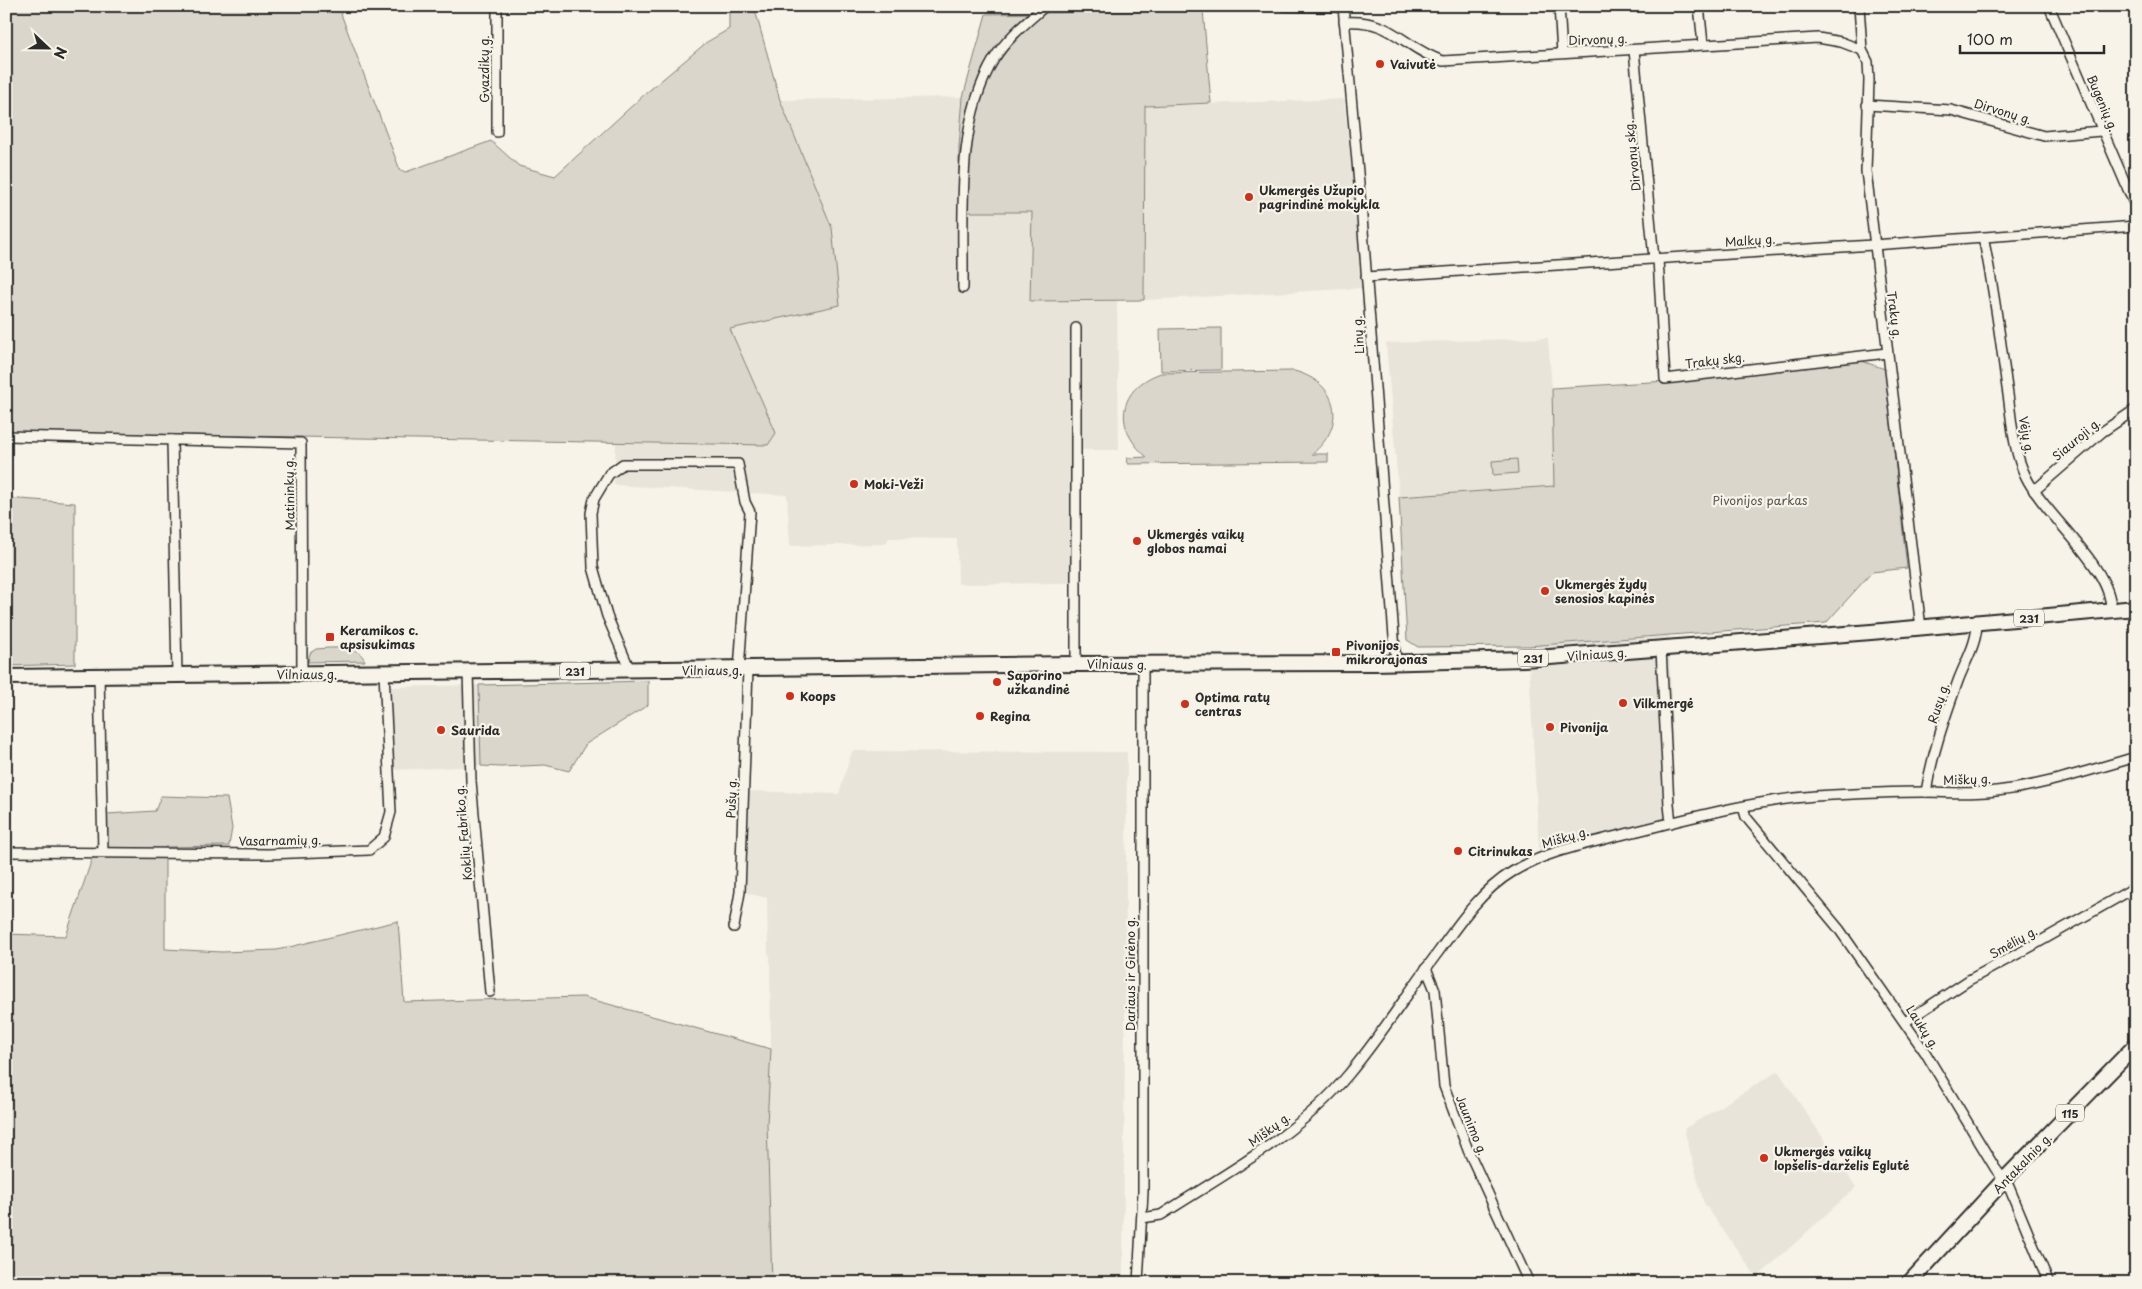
<svg xmlns="http://www.w3.org/2000/svg" width="2142" height="1289" viewBox="0 0 2142 1289" font-family="'Playpen Sans',sans-serif">
  <style>
    .built { fill: #e8e4da }
    .green { fill: #dad6cc; stroke: #82807c }
    .lines { fill: none; stroke-linecap: round; stroke-linejoin: round }
    .minor-casing { stroke: #2b2b2b; stroke-width: 12 }
    .primary-casing { stroke: #2b2b2b; stroke-width: 18 }
    .minor { stroke: #f7f3e8; stroke-width: 9 }
    .primary { stroke: #f7f3e8; stroke-width: 14 }
    .poi-dot { fill: #c8321e; stroke: #f7f3e8; stroke-width: 2 }
    .labels { text-anchor: middle; dominant-baseline: central; stroke-width: 4.5; stroke-linejoin: round; paint-order: stroke }
    .shield { fill: #f7f3e8; stroke: #686764; stroke-width: 1 }
    .shield-label { font-size: 11px; font-weight: bold; fill: #2b2b2b }
    .street-label { font-size: 12px; fill: #2b2b2b; stroke: #f7f3e8 }
    .poi-label { font-size: 12px; font-weight: bold; fill: #2b2b2b; stroke: #f7f3e8; text-anchor: start }
    .park-label { font-size: 12px; fill: #575653; stroke: #f7f3e8 }
  </style>
  <rect width="100%" height="100%" fill="#f7f3e8"/>
  <filter id="ink" filterUnits="userSpaceOnUse"><feTurbulence type="fractalNoise" baseFrequency=".02" numOctaves="2"/><feDisplacementMap in="SourceGraphic" scale="10" xChannelSelector="R" yChannelSelector="G"/><feConvolveMatrix kernelMatrix="1 2 1 2 8 2 1 2 1" color-interpolation-filters="sRGB"/></filter>
  <g filter="url(#ink)">
    <g class="built">
      <polygon points="963,97 959,147 1032,212 1030,301 1117,301 1119,450 1071,450 1071,583 958,584 957,539 889,538 885,544 790,546 787,495 614,485 616,443 768,445 776,433 730,328 832,228 780,100"/>
      <polygon points="1344,99 1364,288 1144,300 1145,106"/>
      <polygon points="1548,338 1552,388 1555,486 1399,497 1386,343"/>
      <polygon points="1669,636 1675,815 1539,851 1528,646"/>
      <polygon points="479,685 481,766 393,770 390,687"/>
      <polygon points="852,751 1127,752 1123,1283 772,1283 767,1124 771,1049 770,955 768,954 767,898 742,892 748,791 839,794"/>
      <polygon points="1778,1071 1856,1187 1757,1278 1704,1203 1684,1129"/>
    </g>
    <g class="green">
      <polygon points="6,6 343,6 341,14 400,170 406,172 491,141 519,166 555,176 645,94 707,42 729,29 729,9 755,10 780,100 832,228 840,305 730,329 776,433 768,445 6,432"/>
      <polygon points="1203,10 1211,103 1145,106 1144,300 1030,301 1032,212 959,212 959,147 963,97 986,14"/>
      <polygon points="1221,328 1221,370 1161,371 1160,329"/>
      <polygon points="1859,360 1885,369 1907,568 1872,572 1826,623 1528,646 1418,647 1407,640 1399,497 1554,486 1552,388 1667,381"/>
      <path d="M 1294,371 C 1338,382 1348,425 1312,454 L 1328,454 L 1328,462 L 1128,464 L 1127,458 L 1147,457 C 1113,429 1117,388 1161,373 Z"/>
      <polygon points="1517,459 1518,473 1493,475 1492,461"/>
      <polygon points="6,498 75,503 75,664 6,666"/>
      <path d="M 329,648 C 342,648 359,646 365,661 L 308,662 L 310,653 L 316,649 Z"/>
      <polygon points="648,681 648,705 586,744 569,771 545,765 501,767 481,766 479,685"/>
      <polygon points="161,796 227,798 232,828 229,846 165,847 165,949 222,952 277,950 398,921 404,1002 583,997 771,1049 767,1124 772,1283 6,1283 6,934 66,936 107,814 155,811"/>
    </g>
    <g class="lines">
      <defs>
        <g id="minor">
          <polyline points="1284,6 1343,7"/>
          <polyline points="1343,6 1362,217 1396,663"/>
          <polyline points="1559,6 1562,53"/>
          <polyline points="1699,6 1703,44"/>
          <polyline points="1859,6 1862,50 1868,62 1869,80 1866,171 1921,628"/>
          <polyline points="2049,6 2136,208"/>
          <path d="M 1344,22 C 1392,18 1403,48 1443,61 L 1818,38 L 1841,42 L 1862,50"/>
          <polyline points="1634,50 1654,259"/>
          <polyline points="1867,105 1951,110 2044,136 2101,131"/>
          <polyline points="497,132 497,6"/>
          <path d="M 1983,237 C 1994,287 2000,337 2007,388 C 2012,418 2012,449 2026,477 C 2045,516 2112,567 2111,610"/>
          <polyline points="1658,259 1665,379 1887,353"/>
          <polyline points="1366,277 1873,245 2136,226"/>
          <path d="M 963,288 C 964,214 955,124 994,59 C 1007,38 1027,22 1045,6"/>
          <polyline points="6,436 301,443 302,674"/>
          <polyline points="172,440 177,675"/>
          <polyline points="2034,491 2102,432 2136,409"/>
          <polyline points="1661,649 1669,805 1671,823"/>
          <polyline points="1076,664 1076,328"/>
          <polyline points="630,670 607,616 593,567 591,513 594,499 609,474 623,464 738,464 745,502 750,512 739,670"/>
          <polyline points="468,671 471,781 490,992"/>
          <polyline points="99,676 103,852"/>
          <path d="M 1926,792 C 1932,754 1945,717 1958,681 C 1965,662 1977,644 1977,623"/>
          <polyline points="1743,807 1746,817 1839,929 1925,1052 1995,1168 2009,1187 2049,1283"/>
          <polyline points="6,852 268,854 369,850 384,837 391,812 384,673"/>
          <polyline points="734,927 740,892 748,669"/>
          <polyline points="1426,968 1435,990 1444,1086 1468,1150 1529,1283"/>
          <polyline points="1905,1022 1969,980 2032,946 2136,887"/>
          <path d="M 1142,1218 L 1161,1215 C 1226,1173 1298,1135 1348,1075 C 1381,1036 1408,992 1439,951 C 1459,923 1482,890 1512,872 C 1547,851 1586,844 1625,834 C 1687,819 1751,801 1815,796 C 1851,794 1887,792 1923,792 C 1944,792 1965,794 1986,792 C 2037,788 2087,771 2136,757"/>
          <polyline points="1138,1283 1143,1192 1143,665"/>
        </g>
        <g id="primary">
          <polyline points="6,677 1076,664 1375,663 1524,659 1871,632 2136,608"/>
          <polyline points="1909,1283 2004,1180 2136,1045"/>
        </g>
      </defs>
      <use href="#minor" class="minor-casing"/>
      <use href="#primary" class="primary-casing"/>
      <use href="#minor" class="minor"/>
      <use href="#primary" class="primary"/>
    </g>
  </g>
  <g class="poi-dot">
    <circle cx="1380" cy="64" r="5"/>
    <circle cx="1249" cy="197" r="5"/>
    <circle cx="854" cy="484" r="5"/>
    <circle cx="1137" cy="541" r="5"/>
    <circle cx="1545" cy="591" r="5"/>
    <rect x="325" y="632" width="10" height="10" rx="2.5"/>
    <rect x="1331" y="647" width="10" height="10" rx="2.5"/>
    <circle cx="997" cy="682" r="5"/>
    <circle cx="790" cy="696" r="5"/>
    <circle cx="1623" cy="703" r="5"/>
    <circle cx="1185" cy="704" r="5"/>
    <circle cx="980" cy="716" r="5"/>
    <circle cx="1550" cy="727" r="5"/>
    <circle cx="441" cy="730" r="5"/>
    <circle cx="1458" cy="851" r="5"/>
    <circle cx="1764" cy="1158" r="5"/>
  </g>
  <g class="labels">
    <g class="shield">
      <rect x="2014" y="609.5" width="30" height="17" rx="4"/>
      <rect x="1518" y="649.5" width="30" height="17" rx="4"/>
      <rect x="560" y="662.5" width="30" height="17" rx="4"/>
      <rect x="2056" y="1104.5" width="28" height="17" rx="4"/>
    </g>
    <g class="shield-label">
      <text x="2029" y="618">231</text>
      <text x="1533" y="658">231</text>
      <text x="575" y="671">231</text>
      <text x="2070" y="1113">115</text>
    </g>
    <g class="street-label">
      <text transform="translate(1598 39) rotate(-2)">Dirvonų g.</text>
      <text transform="translate(484 69) rotate(-90)">Gvazdikų g.</text>
      <text transform="translate(2103 103) rotate(67)">Bugenių g.</text>
      <text transform="translate(2003 111) rotate(17)">Dirvonų g.</text>
      <text transform="translate(1632 156) rotate(-96)">Dirvonų skg.</text>
      <text transform="translate(1750 240) rotate(-4)">Malkų g.</text>
      <text transform="translate(1895 315) rotate(83)">Trakų g.</text>
      <text transform="translate(1358 335) rotate(-94)">Linų g.</text>
      <text transform="translate(1715 360) rotate(-7)">Trakų skg.</text>
      <text transform="translate(2027 435) rotate(80)">Vėjų g.</text>
      <text transform="translate(2076 439) rotate(-40)">Siauroji g.</text>
      <text transform="translate(289 494) rotate(-91)">Matininkų g.</text>
      <text transform="translate(1597 654) rotate(-4)">Vilniaus g.</text>
      <text transform="translate(1117 664) rotate(1)">Vilniaus g.</text>
      <text x="712" y="670">Vilniaus g.</text>
      <text x="307" y="674">Vilniaus g.</text>
      <text transform="translate(1938 703) rotate(-72)">Rusų g.</text>
      <text transform="translate(1967 779) rotate(-2)">Miškų g.</text>
      <text transform="translate(731 798) rotate(-88)">Pušų g.</text>
      <text transform="translate(463 833) rotate(-95)">Koklių Fabriko g.</text>
      <text transform="translate(1565 837) rotate(-16)">Miškų g.</text>
      <text transform="translate(280 840) rotate(-1)">Vasarnamių g.</text>
      <text transform="translate(2013 942) rotate(-29)">Smėlių g.</text>
      <text transform="translate(1130 974) rotate(-90)">Dariaus ir Girėno g.</text>
      <text transform="translate(1923 1027) rotate(57)">Laukų g.</text>
      <text transform="translate(1472 1125) rotate(68)">Jaunimo g.</text>
      <text transform="translate(1269 1129) rotate(-36)">Miškų g.</text>
      <text transform="translate(2022 1163) rotate(-46)">Antakalnio g.</text>
    </g>
    <g class="poi-label">
      <text x="1390" y="64">Vaivutė</text>
      <text x="1259" y="190">Ukmergės Užupio<tspan x="1259" dy="14">pagrindinė mokykla</tspan></text>
      <text x="864" y="484">Moki-Veži</text>
      <text x="1147" y="534">Ukmergės vaikų<tspan x="1147" dy="14">globos namai</tspan></text>
      <text x="1555" y="584">Ukmergės žydų<tspan x="1555" dy="14">senosios kapinės</tspan></text>
      <text x="340" y="630">Keramikos c.<tspan x="340" dy="14">apsisukimas</tspan></text>
      <text x="1346" y="645">Pivonijos<tspan x="1346" dy="14">mikrorajonas</tspan></text>
      <text x="1007" y="675">Saporino<tspan x="1007" dy="14">užkandinė</tspan></text>
      <text x="800" y="696">Koops</text>
      <text x="1195" y="697">Optima ratų<tspan x="1195" dy="14">centras</tspan></text>
      <text x="1633" y="703">Vilkmergė</text>
      <text x="990" y="716">Regina</text>
      <text x="1560" y="727">Pivonija</text>
      <text x="451" y="730">Saurida</text>
      <text x="1468" y="851">Citrinukas</text>
      <text x="1774" y="1151">Ukmergės vaikų<tspan x="1774" dy="14">lopšelis-darželis Eglutė</tspan></text>
    </g>
    <g class="park-label">
      <text x="1760" y="500">Pivonijos parkas</text>
    </g>
  </g>
  <rect width="2142" height="1289" fill="none" stroke="#f7f3e8" stroke-width="25"/>
  <rect x="12" y="12" width="2117" height="1264" fill="none" stroke="#2b2b2b" stroke-width="2" filter="url(#ink)"/>
  <g transform="translate(48 48) rotate(112)" stroke="#f7f3e8" stroke-width="4" paint-order="stroke">
  <path d="M0-4L9 19L0 12L-9 19Z" fill="#2b2b2b"/>
  <text y="-8" font-size="14" font-weight="bold" text-anchor="middle" fill="#2b2b2b">N</text>
  </g>
  <path d="M1960 45v8h144v-8" fill="none" stroke="#2b2b2b" stroke-width="2.5"/>
  <text x="1967" y="45" font-size="15" fill="#2b2b2b" stroke="#f7f3e8" stroke-width="4" paint-order="stroke">100 m</text>
</svg>
